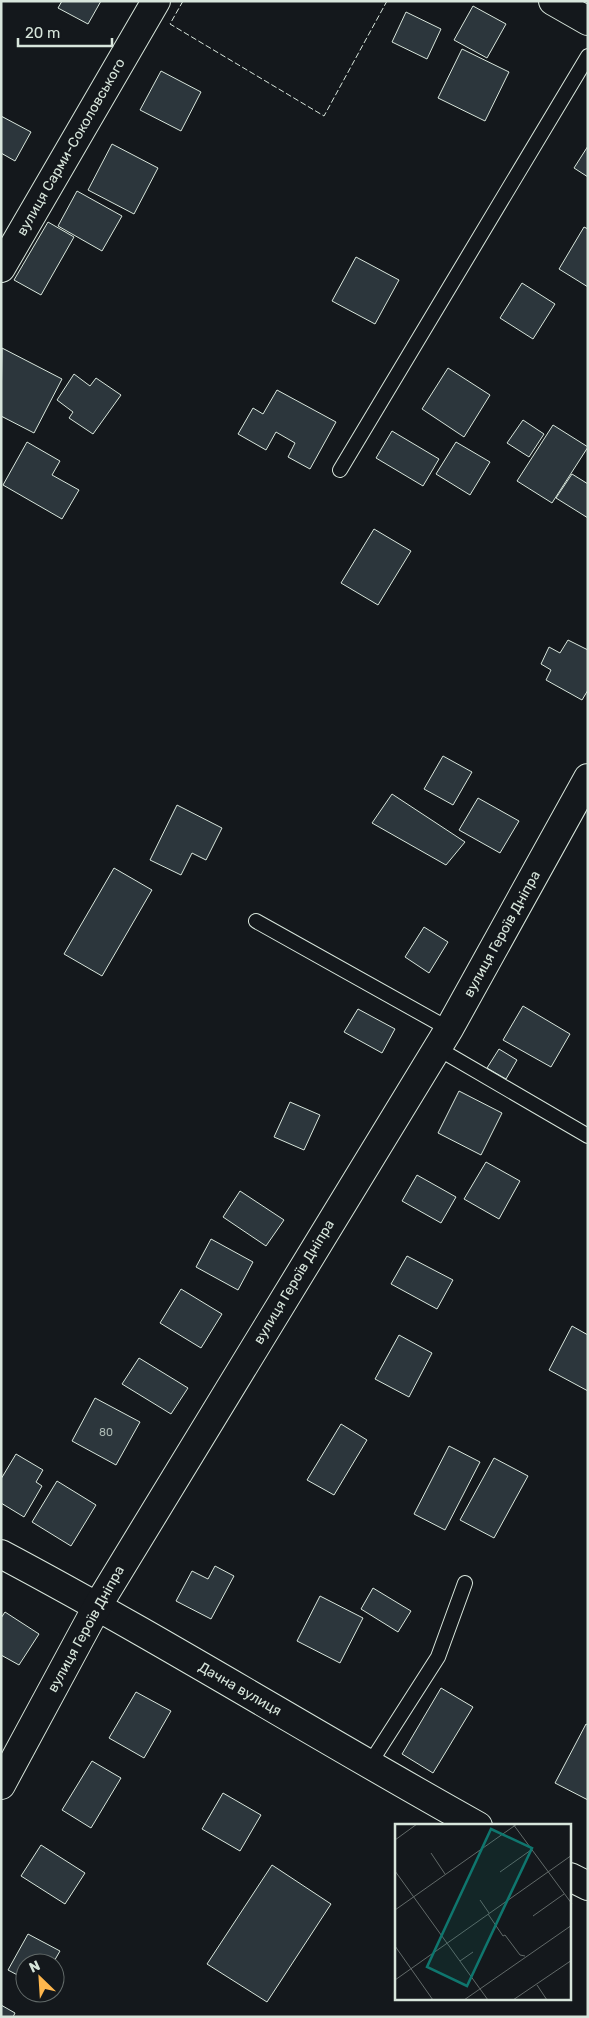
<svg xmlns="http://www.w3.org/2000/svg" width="589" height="2018" viewBox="0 0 589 2018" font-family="Rubik,sans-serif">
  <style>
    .building { fill: #2c363c; stroke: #d8e6dc }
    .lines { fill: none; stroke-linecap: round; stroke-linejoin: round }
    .lane-casing { stroke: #d8e6dc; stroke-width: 16 }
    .street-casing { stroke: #d8e6dc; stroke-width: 30 }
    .primary-casing { stroke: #d8e6dc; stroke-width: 30 }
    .lane { stroke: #14181c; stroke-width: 14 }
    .street { stroke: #14181c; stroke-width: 28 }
    .primary { stroke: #14181c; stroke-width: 28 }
    .fence { stroke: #d8e6dc; stroke-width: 1; stroke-dasharray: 6 2.5; stroke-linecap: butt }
    .labels { text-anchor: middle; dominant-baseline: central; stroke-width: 4; stroke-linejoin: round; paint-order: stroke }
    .number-label { font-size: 11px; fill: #adbab4 }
    .street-label { font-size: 14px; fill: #d8e6dc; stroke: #14181c }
    .inset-road { fill: none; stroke: #626a69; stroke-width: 1 }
    .view { fill: #0f766e; fill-opacity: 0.15; stroke: #0f766e; stroke-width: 2.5 }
    .inset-edge { fill: none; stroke: #d8e6dc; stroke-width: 2.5 }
  </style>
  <rect width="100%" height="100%" fill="#14181c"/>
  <g class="building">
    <polygon points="62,1 101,1 88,24 58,8"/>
    <polygon points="473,6 506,24 487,58 454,40"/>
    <polygon points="406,12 441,29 427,59 392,42"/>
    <polygon points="462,49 509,72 485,121 438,98"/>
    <polygon points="161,71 201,92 181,131 140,110"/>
    <polygon points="1,116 31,132 15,161 1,153"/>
    <polygon points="112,144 158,168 134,214 88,190"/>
    <polygon points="588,146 588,177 574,168"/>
    <polygon points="77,191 122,216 102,251 58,226"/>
    <polygon points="48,222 74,237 41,295 14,280"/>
    <polygon points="584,227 588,229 588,287 559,269"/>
    <polygon points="356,257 399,280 375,324 332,301"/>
    <polygon points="522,283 555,304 533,339 500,318"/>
    <polygon points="2,348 62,379 34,433 1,416"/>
    <polygon points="448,368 490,395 464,437 422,409"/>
    <polygon points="74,374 90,386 96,378 121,395 93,434 69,418 73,412 57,400"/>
    <polygon points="277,390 336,422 310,469 288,457 295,443 276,432 266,450 238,434 253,408 263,414"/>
    <polygon points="523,420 544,434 529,457 507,443"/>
    <polygon points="553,425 588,447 552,503 517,481"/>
    <polygon points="392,431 439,459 423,486 376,458"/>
    <polygon points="27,442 60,461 52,475 79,490 62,519 3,485"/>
    <polygon points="456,442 490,462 470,495 436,474"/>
    <polygon points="572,474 588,484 588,518 556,498"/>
    <polygon points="374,529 411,551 378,605 341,583"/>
    <polygon points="568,640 588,650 588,690 582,700 546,680 551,670 541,664 549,647 560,653"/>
    <polygon points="443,756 472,772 453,805 424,789"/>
    <polygon points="392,794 465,842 446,865 372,823"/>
    <polygon points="478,798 519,821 500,853 459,830"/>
    <polygon points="177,805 222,828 206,860 192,853 181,875 150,860"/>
    <polygon points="114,868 152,890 102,976 64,954"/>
    <polygon points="424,927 448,942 429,973 405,957"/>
    <polygon points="523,1006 570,1034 551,1067 503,1040"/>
    <polygon points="358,1009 395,1029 382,1053 344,1032"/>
    <polygon points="499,1049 517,1060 506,1079 487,1068"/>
    <polygon points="459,1091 502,1113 481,1155 438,1133"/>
    <polygon points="290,1102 320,1115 304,1150 274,1137"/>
    <polygon points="486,1162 520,1181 499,1219 464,1199"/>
    <polygon points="417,1175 456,1197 441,1223 402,1201"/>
    <polygon points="240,1191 284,1220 266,1246 223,1217"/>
    <polygon points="211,1239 253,1262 238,1290 196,1267"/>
    <polygon points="407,1256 453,1280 437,1309 391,1284"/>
    <polygon points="181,1289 222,1314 201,1348 160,1323"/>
    <polygon points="572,1326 588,1335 588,1391 549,1370"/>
    <polygon points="399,1335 432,1353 409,1397 375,1379"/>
    <polygon points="139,1358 188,1388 171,1414 122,1384"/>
    <polygon points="95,1398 140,1422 116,1465 72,1441"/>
    <polygon points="341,1424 367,1440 334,1495 307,1480"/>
    <polygon points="449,1446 480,1462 445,1530 414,1514"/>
    <polygon points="16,1454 43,1470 36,1482 42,1486 24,1517 1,1503 1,1479"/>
    <polygon points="494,1458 528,1476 494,1538 460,1520"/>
    <polygon points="57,1481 96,1505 71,1546 32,1522"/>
    <polygon points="215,1566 234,1576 211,1619 176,1601 192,1571 208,1579"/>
    <polygon points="373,1588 411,1611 398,1632 361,1609"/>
    <polygon points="320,1596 363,1618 340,1663 297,1641"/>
    <polygon points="5,1612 39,1634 19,1665 1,1655 1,1618"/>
    <polygon points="441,1688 473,1707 433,1773 402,1754"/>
    <polygon points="136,1692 171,1711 144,1758 109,1738"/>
    <polygon points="586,1724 588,1725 588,1800 555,1783"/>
    <polygon points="92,1761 121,1778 91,1828 62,1810"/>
    <polygon points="223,1793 261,1815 240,1851 202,1829"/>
    <polygon points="41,1845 85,1873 65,1904 21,1876"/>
    <polygon points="272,1865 331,1904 267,2002 207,1964"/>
    <polygon points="28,1934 60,1951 53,1963 25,1963 25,1979 8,1970"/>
    <polygon points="1,2005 15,2013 13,2017 1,2017"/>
  </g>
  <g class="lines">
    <defs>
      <g id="lane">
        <polyline points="340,470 588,56"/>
        <polyline points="256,921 449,1029"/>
        <polyline points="437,1048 588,1136"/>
        <polyline points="369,1765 438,1657 465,1583"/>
      </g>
      <g id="street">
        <polyline points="1,268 156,1"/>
        <path d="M 1,1554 C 163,1640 318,1737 478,1826"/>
        <polyline points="1,1785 98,1605 449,1029 588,778"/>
        <polyline points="570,1877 588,1886"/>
      </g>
      <polyline id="primary" points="553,1 588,21"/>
    </defs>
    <use href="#lane" class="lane-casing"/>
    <use href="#street" class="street-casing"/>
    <use href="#primary" class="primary-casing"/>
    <use href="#lane" class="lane"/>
    <use href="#street" class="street"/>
    <use href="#primary" class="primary"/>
    <polyline class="fence" points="183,1 170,24 324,116 387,1"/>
  </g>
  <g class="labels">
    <g class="number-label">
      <text x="106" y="1432">80</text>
    </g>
    <g class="street-label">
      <text transform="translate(71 147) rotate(-60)">вулиця Сарми-Соколовського</text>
      <text transform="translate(502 934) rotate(-61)">вулиця Героїв Дніпра</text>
      <text transform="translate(294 1282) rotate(-59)">вулиця Героїв Дніпра</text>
      <text transform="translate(86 1629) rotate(-61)">вулиця Героїв Дніпра</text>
      <text transform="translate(240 1689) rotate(30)">Дачна вулиця</text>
    </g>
  </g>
  <g transform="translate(395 1824)">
    <rect width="176" height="176" fill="#14181c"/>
    <path class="inset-road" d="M 118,0 L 177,80M 0,16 L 22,0M 36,29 L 50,50M 0,47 L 93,176M 105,48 L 136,26M 85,76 L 94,89M 0,86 L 122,0M 93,90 L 108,112 L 110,111 L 125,131 L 130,132M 138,92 L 169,70M 0,122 L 38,176M 65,137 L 78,128M 0,156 L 177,31M 142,161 L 152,176M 69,176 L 177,101M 118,176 L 177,136"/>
    <path class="view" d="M 96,5 L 137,24 L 72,162 L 32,143 Z"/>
    <rect width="176" height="176" class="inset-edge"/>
  </g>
  <rect width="589" height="2018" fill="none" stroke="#d8e6dc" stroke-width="5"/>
  <g transform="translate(40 1978) rotate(335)"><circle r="24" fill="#14181c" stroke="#626a69"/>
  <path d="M0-4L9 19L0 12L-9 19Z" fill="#ffb74d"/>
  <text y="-8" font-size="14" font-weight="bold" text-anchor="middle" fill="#d8e6dc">N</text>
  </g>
  <path d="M18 38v8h94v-8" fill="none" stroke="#d8e6dc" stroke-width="2.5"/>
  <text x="25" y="38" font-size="15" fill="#d8e6dc" stroke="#14181c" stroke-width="4" paint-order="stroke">20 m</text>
</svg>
